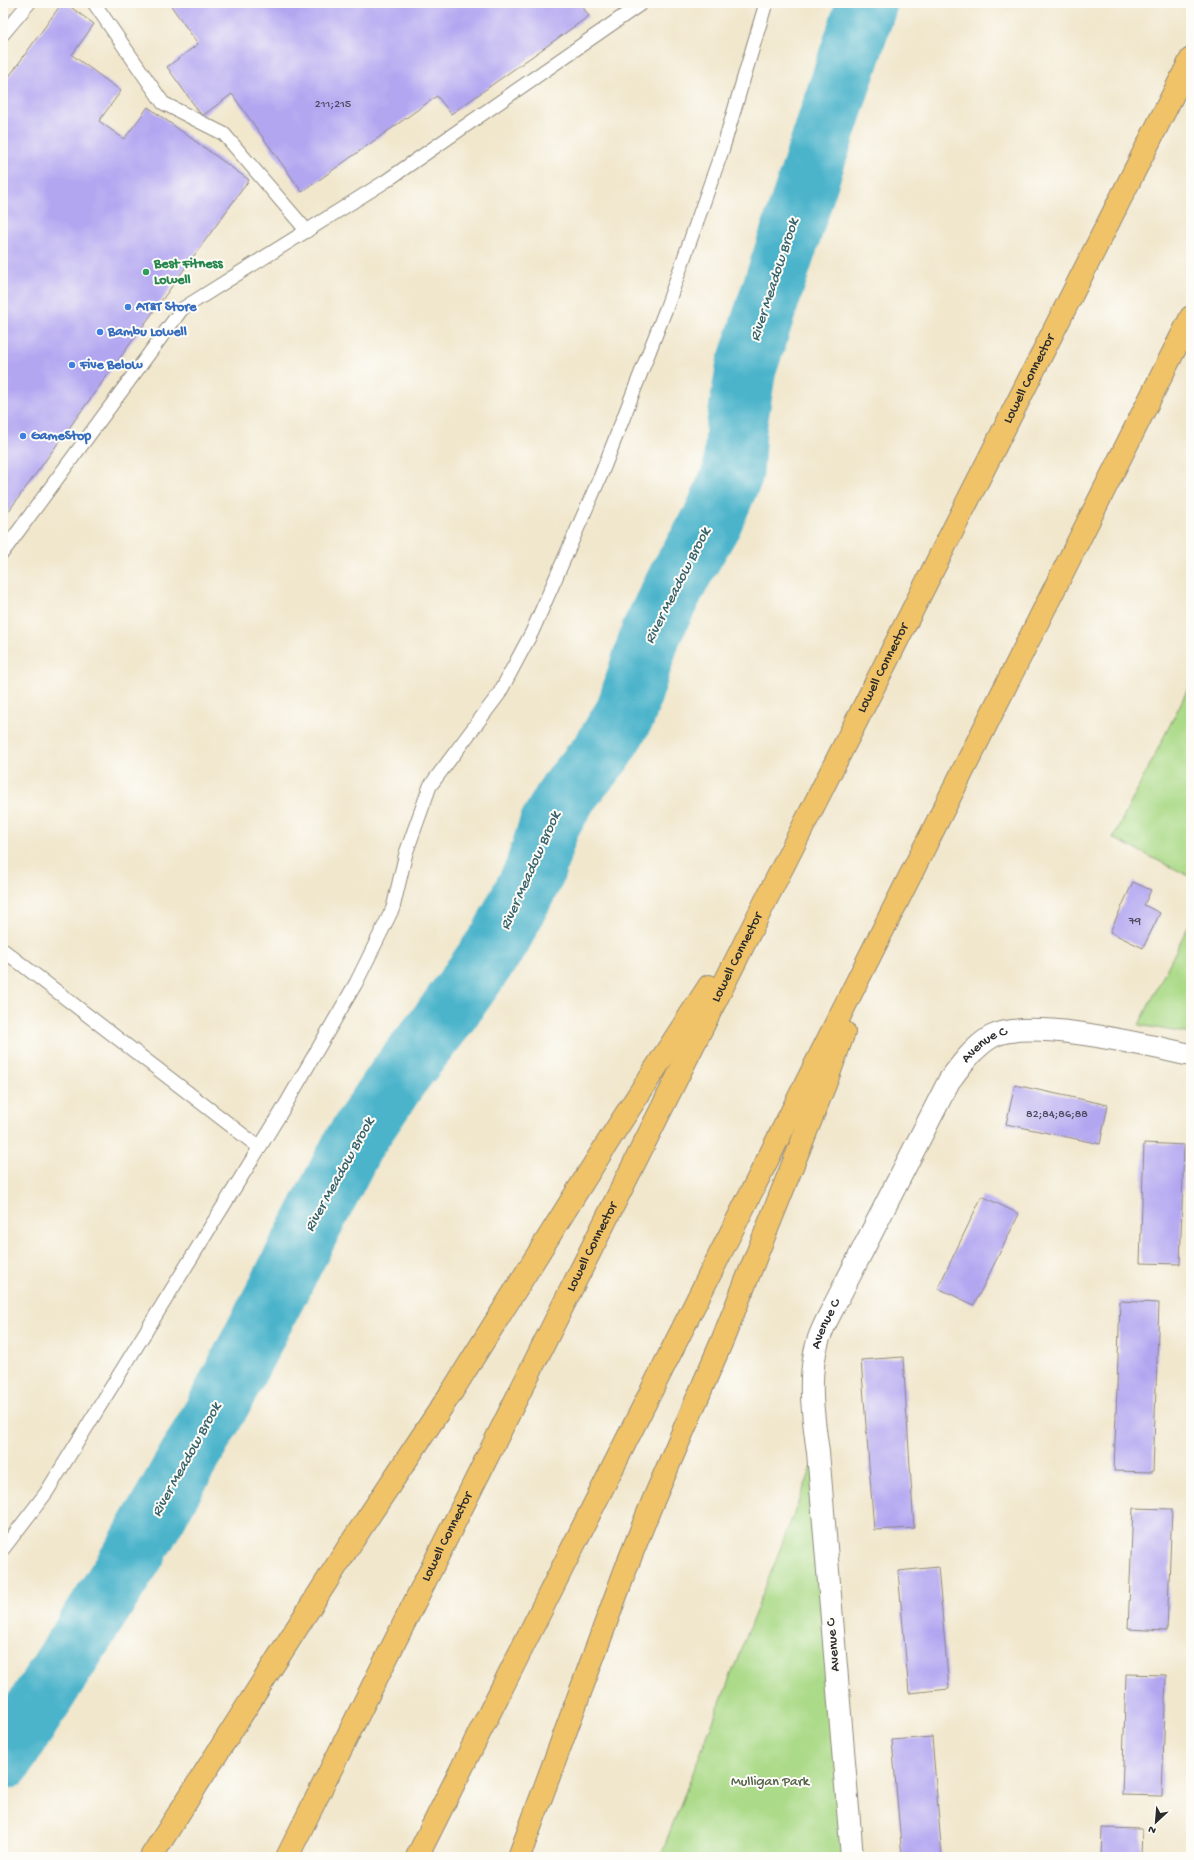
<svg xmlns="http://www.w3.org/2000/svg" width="1194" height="1860" viewBox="0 0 1194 1860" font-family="'Gochi Hand',sans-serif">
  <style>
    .green { fill: #abda88; stroke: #6b825a }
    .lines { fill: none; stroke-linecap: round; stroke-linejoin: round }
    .river { stroke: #4cb4cb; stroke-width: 61 }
    .building { fill: #b2a6f1 }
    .lane-casing { stroke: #8e897c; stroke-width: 15 }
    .street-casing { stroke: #8e897c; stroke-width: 24 }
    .highway-casing { stroke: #8e897c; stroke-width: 24 }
    .lane { stroke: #fff; stroke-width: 13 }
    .street { stroke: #fff; stroke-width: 22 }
    .highway { stroke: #f1c369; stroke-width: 22 }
    .leisure-dot { fill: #2e9e5b; stroke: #fdfcf7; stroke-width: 1.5 }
    .shop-dot { fill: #3f7fe0; stroke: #fdfcf7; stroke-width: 1.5 }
    .labels { text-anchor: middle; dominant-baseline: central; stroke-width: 4; stroke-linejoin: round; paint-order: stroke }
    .number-label { font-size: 12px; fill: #4d4a5c }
    .leisure-label { font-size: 14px; font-weight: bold; fill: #27864d; stroke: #fdfcf7; text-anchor: start }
    .shop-label { font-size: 14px; font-weight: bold; fill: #366cbe; stroke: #fdfcf7; text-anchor: start }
    .street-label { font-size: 14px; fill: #2b2b2b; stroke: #fdfcf7 }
    .park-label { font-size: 14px; fill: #516047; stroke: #fdfcf7 }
    .water-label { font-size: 15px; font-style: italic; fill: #38626b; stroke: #fdfcf7 }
  </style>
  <rect width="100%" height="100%" fill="#fdfcf7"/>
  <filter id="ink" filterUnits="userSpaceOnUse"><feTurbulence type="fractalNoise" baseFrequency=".025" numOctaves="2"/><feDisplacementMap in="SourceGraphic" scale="8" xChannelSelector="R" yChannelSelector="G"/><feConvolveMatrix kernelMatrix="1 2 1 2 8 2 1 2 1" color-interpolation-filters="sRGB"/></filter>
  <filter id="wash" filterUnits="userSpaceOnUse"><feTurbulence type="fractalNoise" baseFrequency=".012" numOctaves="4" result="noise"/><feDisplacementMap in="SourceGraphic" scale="16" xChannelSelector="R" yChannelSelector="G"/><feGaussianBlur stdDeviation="0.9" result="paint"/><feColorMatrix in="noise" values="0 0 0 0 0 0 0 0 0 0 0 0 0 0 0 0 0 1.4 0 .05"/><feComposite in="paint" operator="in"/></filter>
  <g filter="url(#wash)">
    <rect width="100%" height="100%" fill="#f1e7cd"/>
    <g class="green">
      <polygon points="1191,683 1191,877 1113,838"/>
      <polygon points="1191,920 1191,1034 1139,1025"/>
      <polygon points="818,1452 852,1857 660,1857"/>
    </g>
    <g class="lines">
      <polyline class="river" points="3,1760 134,1554 217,1408 355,1141 399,1076 442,1021 500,939 534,873 549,826 568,793 602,752 626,712 651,633 679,577 712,521 733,473 736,429 746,369 867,3"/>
    </g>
    <g id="blocks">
      <g class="building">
        <polygon points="62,3 65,3 94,24 72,55 121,91 99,121 124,139 148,107 249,180 3,519 3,85"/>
        <polygon points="169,3 580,3 589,16 451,114 437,96 302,192 232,94 202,116 167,67 198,44"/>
        <polygon points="1133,882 1151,890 1144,905 1160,913 1143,948 1110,932"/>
        <polygon points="1015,1085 1108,1105 1100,1144 1006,1124"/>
        <polygon points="1144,1143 1184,1145 1180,1264 1140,1263"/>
        <polygon points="982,1196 1019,1214 974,1305 938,1288"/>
        <polygon points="1120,1301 1159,1303 1153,1472 1114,1471"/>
        <polygon points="903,1357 914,1528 874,1530 861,1360"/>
        <polygon points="1133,1508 1172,1509 1167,1631 1128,1629"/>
        <polygon points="938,1567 949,1689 909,1693 898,1571"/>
        <polygon points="1126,1674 1166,1675 1162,1796 1122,1795"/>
        <polygon points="932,1737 942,1857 902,1857 892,1740"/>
        <polygon points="1102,1828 1142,1829 1141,1857 1101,1857"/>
      </g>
    </g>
  </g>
  <g filter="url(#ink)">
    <use href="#blocks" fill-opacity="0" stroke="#8e897c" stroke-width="1"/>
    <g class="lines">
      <defs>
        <g id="lane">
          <polyline points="94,3 163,103 224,134 307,231"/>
          <polyline points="3,34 29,3"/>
          <polyline points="3,552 182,309 386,181 642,3"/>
          <polyline points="3,950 260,1148"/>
          <polyline points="3,1549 46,1493 279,1116 356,983 393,908 406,853 430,786 499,694 532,632 601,475 667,306 723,148 766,3"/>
        </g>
        <g id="street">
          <path id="s1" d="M 852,1857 L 818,1452 C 813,1416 807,1377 818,1341 C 822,1328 829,1316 835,1304 L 949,1081 C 961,1065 973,1048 991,1037 C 1027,1016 1148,1046 1191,1055"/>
        </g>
        <g id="highway">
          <polyline points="151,1857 351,1543 453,1390 611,1137 709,986"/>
          <path id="s2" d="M 287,1857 L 769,894 L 1191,59"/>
          <polyline points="417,1857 1191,317"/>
          <polyline points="519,1857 628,1563 650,1508 722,1341 826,1082 844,1032"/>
        </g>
      </defs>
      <use href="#lane" class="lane-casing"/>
      <use href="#street" class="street-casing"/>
      <use href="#highway" class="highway-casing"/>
      <use href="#lane" class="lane"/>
      <use href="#street" class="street"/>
      <use href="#highway" class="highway"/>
    </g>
  </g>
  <circle class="leisure-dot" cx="146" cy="272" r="4"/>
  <g class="shop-dot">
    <circle cx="128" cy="307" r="4"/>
    <circle cx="100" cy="332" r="4"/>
    <circle cx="72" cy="365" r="4"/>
    <circle cx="23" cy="436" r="4"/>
  </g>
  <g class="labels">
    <g class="number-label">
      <text x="333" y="105">211;215</text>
      <text x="1135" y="922">79</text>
      <text x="1057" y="1115">82;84;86;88</text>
    </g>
    <g class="leisure-label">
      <text x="154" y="264">Best Fitness<tspan x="154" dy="16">Lowell</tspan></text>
    </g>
    <g class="shop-label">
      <text x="136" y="307">AT&amp;T Store</text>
      <text x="108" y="332">Bambu Lowell</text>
      <text x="80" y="365">Five Below</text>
      <text x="31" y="436">GameStop</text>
    </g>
    <g class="street-label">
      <text stroke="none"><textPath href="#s2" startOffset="1654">Lowell Connector</textPath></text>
      <text stroke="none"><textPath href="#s2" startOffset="1330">Lowell Connector</textPath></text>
      <text stroke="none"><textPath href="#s2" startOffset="1006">Lowell Connector</textPath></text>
      <text stroke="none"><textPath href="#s1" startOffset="861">Avenue C</textPath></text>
      <text stroke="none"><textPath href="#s2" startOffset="682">Lowell Connector</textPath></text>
      <text stroke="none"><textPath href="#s1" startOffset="537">Avenue C</textPath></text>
      <text stroke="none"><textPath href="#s2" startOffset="358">Lowell Connector</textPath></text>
      <text transform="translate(834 1645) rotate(-95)">Avenue C</text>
    </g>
    <g class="park-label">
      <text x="770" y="1782">Mulligan Park</text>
    </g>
    <g class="water-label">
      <text transform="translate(775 280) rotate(-72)">River Meadow Brook</text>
      <text transform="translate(678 586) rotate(-63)">River Meadow Brook</text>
      <text transform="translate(531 871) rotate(-66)">River Meadow Brook</text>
      <text transform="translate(340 1175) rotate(-61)">River Meadow Brook</text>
      <text transform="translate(187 1460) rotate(-61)">River Meadow Brook</text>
    </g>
  </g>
  <rect width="1194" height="1860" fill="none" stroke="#fdfcf7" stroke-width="16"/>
  <g transform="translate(1156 1822) rotate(206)" stroke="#fdfcf7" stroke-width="3" paint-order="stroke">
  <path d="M0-3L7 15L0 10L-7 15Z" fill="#2b2b2b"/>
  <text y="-6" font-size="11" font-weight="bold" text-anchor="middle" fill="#2b2b2b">N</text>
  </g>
</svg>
